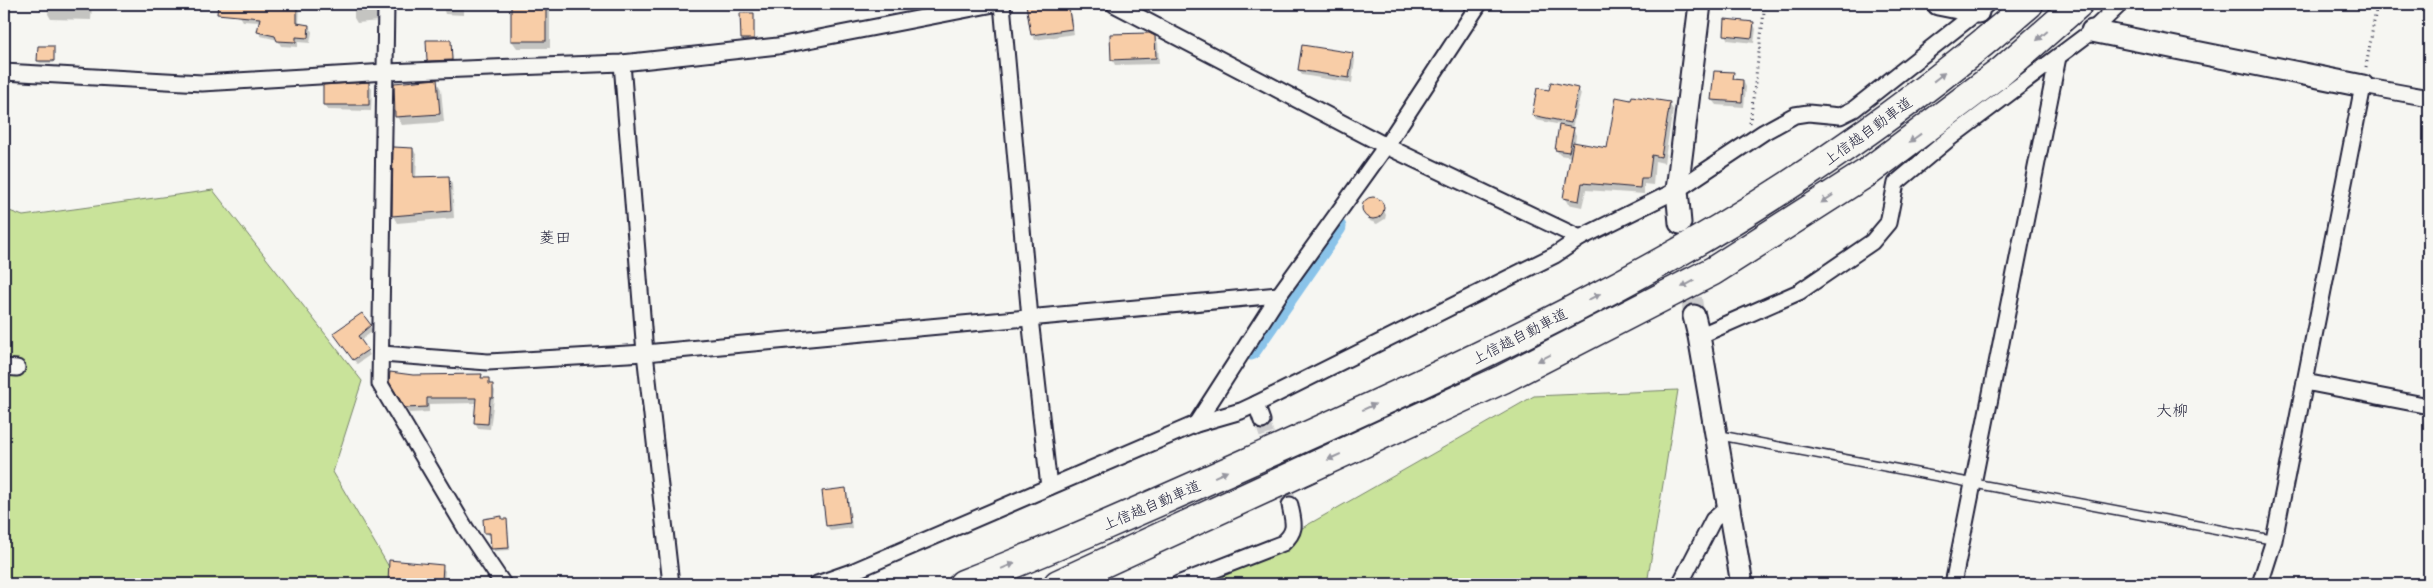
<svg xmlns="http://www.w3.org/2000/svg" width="2433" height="588" viewBox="0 0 2433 588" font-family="'Playpen Sans','Klee One',sans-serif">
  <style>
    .green { fill: #c9e39a; stroke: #76826a }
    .shadow { fill: #0003 }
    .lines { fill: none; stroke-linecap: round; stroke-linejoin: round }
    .canal { stroke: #8ac3e9; stroke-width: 19 }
    .building { fill: #f8cda7; stroke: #22223b }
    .street-tunnel { stroke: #cccccd; stroke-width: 15; stroke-dasharray: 15 8; stroke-linecap: butt }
    .secondary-tunnel { stroke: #cccccd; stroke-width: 21; stroke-dasharray: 21 11; stroke-linecap: butt }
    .lane-casing { stroke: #22223b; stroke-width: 11 }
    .street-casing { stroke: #22223b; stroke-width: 19 }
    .secondary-casing { stroke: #22223b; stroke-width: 25 }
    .highway-casing { stroke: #22223b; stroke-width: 31 }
    .path { stroke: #22223b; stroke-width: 3; stroke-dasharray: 1 4; stroke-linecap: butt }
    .lane { stroke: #f6f6f2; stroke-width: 8 }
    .street { stroke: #f6f6f2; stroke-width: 15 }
    .secondary { stroke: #f6f6f2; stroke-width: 21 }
    .highway { stroke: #f6f6f2; stroke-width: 28 }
    .oneway { fill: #9797a0 }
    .labels { text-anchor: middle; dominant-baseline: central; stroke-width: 4; stroke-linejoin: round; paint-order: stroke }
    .street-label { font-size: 15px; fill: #22223b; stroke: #f6f6f2 }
    .neighbourhood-label { font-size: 16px; fill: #22223b; stroke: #f6f6f2 }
  </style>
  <rect width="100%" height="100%" fill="#f6f6f2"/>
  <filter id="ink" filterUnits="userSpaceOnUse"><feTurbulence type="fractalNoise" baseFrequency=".02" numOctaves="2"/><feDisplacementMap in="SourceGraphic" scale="10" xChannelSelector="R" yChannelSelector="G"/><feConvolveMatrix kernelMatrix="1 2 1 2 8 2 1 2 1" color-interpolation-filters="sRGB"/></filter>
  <g filter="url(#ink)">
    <g class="green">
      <polygon points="213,190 362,381 333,472 399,584 4,584 4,209 23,216"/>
      <polygon points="1678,390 1647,584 1192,584 1260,552 1534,396"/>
    </g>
    <g class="shadow">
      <polygon points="49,4 92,4 91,20 51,19 48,14"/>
      <polygon points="241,4 300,4 299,25 309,26 312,32 310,43 298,42 298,47 281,46 278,40 261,36 258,31 260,22 243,21 240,16"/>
      <polygon points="354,4 380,4 379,21 357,23 354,18"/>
      <polygon points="442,4 464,4 464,15 445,14"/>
      <polygon points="512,4 550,4 550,48 517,48 512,41"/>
      <polygon points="1042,4 1069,4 1074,34 1035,40 1032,34 1028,6"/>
      <polygon points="753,15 755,41 743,41 742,39"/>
      <polygon points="1753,23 1756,29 1754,43 1728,40 1725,35"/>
      <polygon points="1155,37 1158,43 1159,64 1115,65 1112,59"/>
      <polygon points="450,41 453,62 429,63 428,61"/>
      <polygon points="53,48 54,63 40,63 38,61"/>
      <polygon points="1352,54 1355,60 1352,83 1302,75 1299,70"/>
      <polygon points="1733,74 1736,81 1743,81 1746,87 1744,107 1716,105 1712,100"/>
      <polygon points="436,81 441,89 444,122 402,125 397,117 395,84"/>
      <polygon points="369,84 372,89 371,111 328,110 324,105"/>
      <polygon points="1578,89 1581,94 1572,128 1576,135 1575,143 1608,150 1669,103 1673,110 1664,163 1655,161 1653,185 1644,184 1644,194 1586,190 1582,207 1568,204 1564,197 1572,157 1560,155 1556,150 1561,125 1536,120 1533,115 1550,91"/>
      <polygon points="394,149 413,149 417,156 416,178 448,177 452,184 454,218 397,223 393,216"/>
      <polygon points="1375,199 1379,200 1386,215 1385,219 1377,224 1370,221 1364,207 1367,201"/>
      <polygon points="362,315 373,331 360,341 370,355 357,364 337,338"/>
      <polygon points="413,376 481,376 483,380 488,380 495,391 490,429 478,428 475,422 477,403 429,404 429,412 409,413 391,381"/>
      <polygon points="845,490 848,495 852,528 830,531 827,525"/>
      <polygon points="502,518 507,522 510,550 494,551 491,535 487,535 486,533 484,520"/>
      <polygon points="442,566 445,571 444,584 389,583"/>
      <polygon points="530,582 531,584 513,584"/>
    </g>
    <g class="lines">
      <polyline class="canal" points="1251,351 1337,227"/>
    </g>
    <g class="building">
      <polygon points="218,4 297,4 297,23 309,25 308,38 296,37 296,42 277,41 275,36 257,32 260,18 217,14"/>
      <rect x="511" y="4" width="35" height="37"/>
      <polygon points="1026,4 1068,4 1072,29 1031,35"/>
      <polygon points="740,13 754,13 754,39 741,39"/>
      <polygon points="1725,19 1754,22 1752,38 1724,35"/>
      <polygon points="1149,33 1155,36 1156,58 1111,60 1110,34"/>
      <polygon points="426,40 451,40 452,60 427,61"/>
      <polygon points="1302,45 1353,53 1349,78 1298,70"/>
      <polygon points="38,46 54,46 54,61 37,61"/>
      <polygon points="1714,71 1734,72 1733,79 1743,80 1742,102 1711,100"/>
      <polygon points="437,79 440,114 395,117 394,83"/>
      <polygon points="369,82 369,105 323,105 323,85"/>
      <polygon points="1551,82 1578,88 1571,123 1532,115 1537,88 1549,90"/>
      <polygon points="1632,96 1670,102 1661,157 1652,155 1649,178 1641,178 1640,188 1582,183 1579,201 1563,198 1573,142 1607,148 1616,97 1631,100"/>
      <polygon points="1559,125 1574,128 1569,152 1555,150"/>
      <polygon points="393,147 413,148 413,177 449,176 451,211 392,216"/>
      <circle cx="1373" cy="208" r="11"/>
      <polygon points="362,313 371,325 358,336 368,350 353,360 333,333"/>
      <polygon points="390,372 413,375 482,374 481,378 489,378 489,384 493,384 493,398 490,398 488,424 474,423 476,398 427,398 427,407 405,408 389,382"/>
      <polygon points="846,488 850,523 826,526 822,491"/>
      <polygon points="502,516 502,519 507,519 509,548 491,549 490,533 484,533 483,519"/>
      <polygon points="389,560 443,565 442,581 420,579 420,584 388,584"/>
    </g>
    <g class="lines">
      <polyline class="street-tunnel" points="1262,421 1290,505"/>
      <polyline class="secondary-tunnel" points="1682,235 1694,316"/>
      <defs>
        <polyline id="lane" points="1718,435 2274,540"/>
        <g id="street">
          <polyline points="386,4 380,384 466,529 503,584"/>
          <polyline points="1002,4 1030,318 1049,487"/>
          <polyline points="1114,4 1386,146 1580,238"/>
          <polyline points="622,63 645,353 671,584"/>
          <polyline points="4,72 202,83 387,72 622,63 778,46 994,4"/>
          <polyline points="1699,336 1799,292 1872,242 1888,223 1896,183 1950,138 2092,31 2120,4"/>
          <polyline points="382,354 488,362 645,353 1279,295"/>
          <polyline points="4,367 17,368"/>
          <polyline points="2305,382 2429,406"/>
          <polyline points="1256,404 1262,421"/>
          <polyline points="1196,424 1279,295 1386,146 1479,4"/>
          <polyline points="817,584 854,571 1196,424 1241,411 1256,404 1555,255 1580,238 1677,190 1764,132 1795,115 1808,113 1840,116 1854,109 1987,4"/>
          <path d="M 1178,584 L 1283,543 C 1298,530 1293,522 1290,505"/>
          <polyline points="1680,584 1713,520 1728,507"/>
          <polyline points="1953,584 2058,57"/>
          <polyline points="2260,584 2274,540 2363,86 2429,98"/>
        </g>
        <g id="secondary">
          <polyline points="1938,4 1978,12"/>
          <polyline points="2092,31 2363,86"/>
          <polyline points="1680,223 1677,190 1700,4"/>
          <polyline points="1694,316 1699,336 1742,584"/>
        </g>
        <g id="highway">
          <path d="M 963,584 C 1073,541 1181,492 1289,444 C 1480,358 1674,268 1845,147 C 1909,103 1970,55 2029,4"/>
          <polyline points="1058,584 1503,379 1713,271 1868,172 2002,71 2078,4"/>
        </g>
      </defs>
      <use href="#lane" class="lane-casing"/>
      <use href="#street" class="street-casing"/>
      <use href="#secondary" class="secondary-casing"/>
      <use href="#highway" class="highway-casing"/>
      <g class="path">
        <polyline points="2366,67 2377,4"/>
        <polyline points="1750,123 1765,4"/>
      </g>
      <use href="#lane" class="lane"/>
      <use href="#street" class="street"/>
      <use href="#secondary" class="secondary"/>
      <use href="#highway" class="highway"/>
    </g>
    <defs><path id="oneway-solid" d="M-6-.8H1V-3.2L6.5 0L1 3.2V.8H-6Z" transform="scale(1.25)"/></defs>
    <g class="oneway">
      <use href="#oneway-solid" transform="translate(2042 36) rotate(139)"/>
      <use href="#oneway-solid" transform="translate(1939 77) rotate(-38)"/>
      <use href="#oneway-solid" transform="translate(1915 138) rotate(144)"/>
      <use href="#oneway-solid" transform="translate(1827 199) rotate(146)"/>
      <use href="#oneway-solid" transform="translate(1688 284) rotate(152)"/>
      <use href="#oneway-solid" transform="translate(1594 297) rotate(-27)"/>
      <use href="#oneway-solid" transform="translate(1544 358) rotate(153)"/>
      <use href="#oneway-solid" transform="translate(1369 407) rotate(-25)"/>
      <use href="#oneway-solid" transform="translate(1334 457) rotate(155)"/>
      <use href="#oneway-solid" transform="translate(1221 474) rotate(-24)"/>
      <use href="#oneway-solid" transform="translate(1008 566) rotate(-23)"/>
    </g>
  </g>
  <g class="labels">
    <g class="street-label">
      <text transform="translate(1867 130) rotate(-36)">上信越自動車道</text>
      <text transform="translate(1519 335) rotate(-27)">上信越自動車道</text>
      <text transform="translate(1151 504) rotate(-23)">上信越自動車道</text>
    </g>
    <g class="neighbourhood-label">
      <text x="555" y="236">菱田</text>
      <text x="2172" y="409">大柳</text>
    </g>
  </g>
  <rect width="2433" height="588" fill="none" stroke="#f6f6f2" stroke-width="20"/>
  <rect x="10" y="10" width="2413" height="568" fill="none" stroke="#22223b" stroke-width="2" filter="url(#ink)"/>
</svg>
